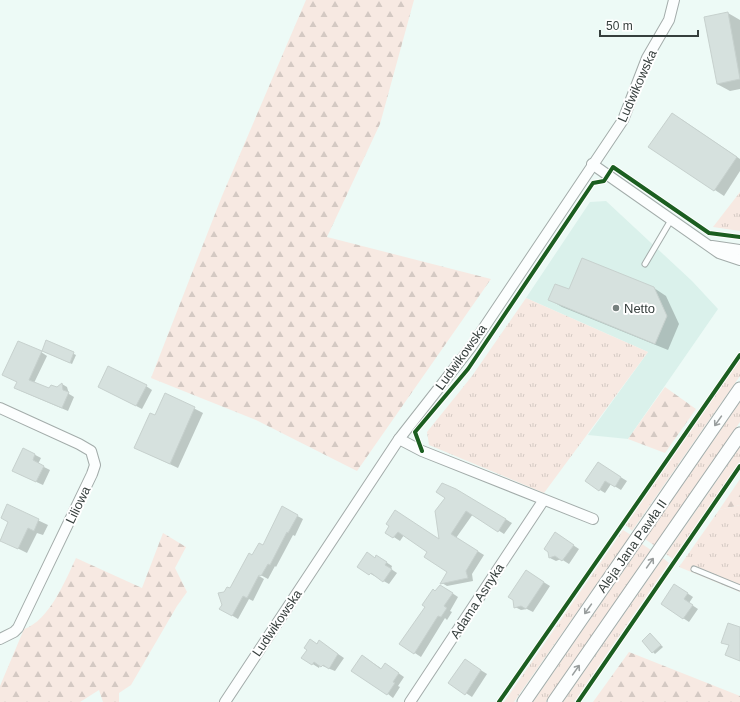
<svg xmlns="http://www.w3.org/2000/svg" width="740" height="702" viewBox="0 0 740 702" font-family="Arial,sans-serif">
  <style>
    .built { fill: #daf1eb }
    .grass { fill: url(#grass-tufts) }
    .forest { fill: url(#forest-firs) }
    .shadow { fill: #0003 }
    .building { fill: #d6e1de; stroke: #c7d1ce }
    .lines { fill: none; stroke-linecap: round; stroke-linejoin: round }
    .service-casing { stroke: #a3acaa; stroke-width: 7 }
    .minor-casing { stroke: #a3acaa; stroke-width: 12 }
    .tertiary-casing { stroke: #a3acaa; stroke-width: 15 }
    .service { stroke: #fcfefe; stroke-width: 5 }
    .minor { stroke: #fcfefe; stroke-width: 10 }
    .tertiary { stroke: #fcfefe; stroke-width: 13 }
    .cycleway-casing { stroke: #fff; stroke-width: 6 }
    .cycleway { stroke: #1b5e20; stroke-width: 4 }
    .oneway { stroke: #999e9e }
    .poi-dot { fill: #76807e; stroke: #fff; stroke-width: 1.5 }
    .labels { text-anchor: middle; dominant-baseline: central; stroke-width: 4; stroke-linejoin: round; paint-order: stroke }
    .street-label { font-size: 13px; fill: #363f3d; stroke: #fff }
    .poi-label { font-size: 13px; fill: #363f3d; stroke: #fff; text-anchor: start }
  </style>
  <defs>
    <pattern id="grass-tufts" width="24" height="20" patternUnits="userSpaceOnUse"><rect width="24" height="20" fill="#f7e9e2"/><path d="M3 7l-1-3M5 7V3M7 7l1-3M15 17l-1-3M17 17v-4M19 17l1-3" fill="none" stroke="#d4c9c3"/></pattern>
    <pattern id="forest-firs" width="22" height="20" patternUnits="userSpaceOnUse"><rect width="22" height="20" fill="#f7e9e2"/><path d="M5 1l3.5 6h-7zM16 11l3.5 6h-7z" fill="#d4c9c3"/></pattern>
  </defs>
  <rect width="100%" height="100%" fill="#edfaf6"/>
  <polygon class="built" points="606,201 692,281 718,309 628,439 588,435 648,352 526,298 590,202"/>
  <g class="grass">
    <polygon points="740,192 740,231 713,227"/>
    <polygon points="526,298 648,352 544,493 429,445 427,432 472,376"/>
    <polygon points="740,359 740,376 632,531 626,525"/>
    <polygon points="740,402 740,422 655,546 645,539"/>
    <polygon points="740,447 740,462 673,559 666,554"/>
    <polygon points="740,505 740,592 679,567 719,510"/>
    <polygon points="623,530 631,535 514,702 504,702"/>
    <polygon points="642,544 651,550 546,702 533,702"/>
    <polygon points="663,558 669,563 574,702 563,702"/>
  </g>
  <g class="forest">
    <polygon points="306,0 414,0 380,124 327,237 491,279 357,471 256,420 151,378 222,196"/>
    <polygon points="665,387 696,409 665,453 628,439"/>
    <polygon points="740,479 740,505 719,510"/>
    <path d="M 163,533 L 186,547 L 175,568 L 187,592 L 177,606 L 131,685 L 119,693 L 119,702 L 103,702 L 99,690 L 80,702 L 0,702 L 0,686 L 24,629 C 49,621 65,581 76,558 L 142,588 Z"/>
    <polygon points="629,652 740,696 740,702 593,702"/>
  </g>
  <g class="shadow">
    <polygon points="728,13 740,20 740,89 730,91 717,84"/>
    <polygon points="681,119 740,159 740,171 724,196 650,147"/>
    <polygon points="654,288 666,296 679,324 668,350 562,307 550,300 569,291"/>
    <polygon points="47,341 76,355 72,364 45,352"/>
    <polygon points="41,352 47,356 34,383 50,390 57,389 62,384 67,387 69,394 74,397 68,411 21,391"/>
    <polygon points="146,386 152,390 142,409 105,390"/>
    <polygon points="166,394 203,413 178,468 144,452 156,417"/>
    <polygon points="24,449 41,458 38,464 50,470 43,485 19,474"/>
    <polygon points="604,467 627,481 621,490 611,484 605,493 600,490"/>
    <polygon points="456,490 512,523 504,534 473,514 456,538 484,555 472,574 473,581 447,586 442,583 449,572 428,551 404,535 400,541 386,532 390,526 440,541"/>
    <polygon points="8,506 48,525 43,535 37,533 27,553 1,540 9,522"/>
    <polygon points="283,508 303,519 295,536 293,535 276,567 275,566 268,579 255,572 254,573 264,579 253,601 249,599 238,619 221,609 224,593 230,590 252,556 264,547"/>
    <polygon points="561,537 579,549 569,564 561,559 556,561 550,558 549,552"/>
    <polygon points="375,559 383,560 392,566 391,569 397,573 389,584 358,567"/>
    <polygon points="532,575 550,586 533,612 527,609 521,610 515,607"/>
    <polygon points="446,589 458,597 450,611 452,612 447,620 445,618 421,657 401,644 436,592"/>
    <polygon points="681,589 693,597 689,603 698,609 689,622 683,618"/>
    <polygon points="651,635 663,647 655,654 653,652"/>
    <polygon points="319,641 344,658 335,671 320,665 319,668 303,658"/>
    <polygon points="363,656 382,669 391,668 404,677 398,686 400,687 393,698 388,694"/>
    <polygon points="471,664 487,674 472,697 450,683"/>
  </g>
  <g class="building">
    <polygon points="728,12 740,79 717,84 704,17"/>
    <polygon points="672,113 737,157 714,191 648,147"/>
    <polygon points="582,258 654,287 667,316 655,344 548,300 555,284 569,289"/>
    <polygon points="46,340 74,352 70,363 42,351"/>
    <polygon points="18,341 42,351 29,380 49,388 51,385 57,387 62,383 63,390 69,392 62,408 14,388 17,382 2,375"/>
    <polygon points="108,366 147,385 136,406 98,387"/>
    <polygon points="165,393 195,407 170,464 134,448 150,413 155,415"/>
    <polygon points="23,448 35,454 33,460 44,466 36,482 12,471"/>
    <polygon points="598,462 621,477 615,487 605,481 599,491 585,481"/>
    <polygon points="442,483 456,489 506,519 498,532 466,511 451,534 478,551 466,571 468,578 440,584 447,572 424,557 427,552 398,532 393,538 385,533 389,526 386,524 395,510 439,539 435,511 445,498 436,492"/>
    <polygon points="7,504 39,519 34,531 28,528 18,549 0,541 8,522 1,518"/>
    <polygon points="282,506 298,515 288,533 287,532 270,565 268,564 261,576 259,575 247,598 243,596 232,616 219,609 222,605 218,593 224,592 227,587 230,588 249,553 252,555 259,543 263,545"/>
    <polygon points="555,532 574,545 562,561 555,556 549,558 548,552 544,549"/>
    <polygon points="367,552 375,558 376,555 387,562 385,565 392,569 383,582 371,573 369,575 357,567"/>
    <polygon points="526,570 544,582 526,609 521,606 514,608 513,600 508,597"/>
    <polygon points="674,584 688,593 684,599 693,605 683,619 661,604"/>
    <polygon points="440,585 453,593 444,606 447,608 441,617 438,616 414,654 399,644 425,607 422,605 433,589 435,591"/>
    <polygon points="728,623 740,627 740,661 725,655 729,645 721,643"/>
    <polygon points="650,633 661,645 652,653 642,641"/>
    <polygon points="310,639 317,644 319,640 338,654 329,669 323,665 321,667 314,662 312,665 301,658 307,650 304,648"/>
    <polygon points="362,655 381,669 385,663 399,673 393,682 395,683 387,695 351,671"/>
    <polygon points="465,659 481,670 465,695 448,683"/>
  </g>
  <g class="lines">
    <defs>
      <g id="service">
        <polyline points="645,264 671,220"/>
        <polyline points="694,569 740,588"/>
      </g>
      <g id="minor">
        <polyline points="592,164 719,253 740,260"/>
        <polyline points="712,246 740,250"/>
        <polyline points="0,408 79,444 91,451 95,465 92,474 18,628 14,632 0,639"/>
        <polyline points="399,439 422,451 593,519"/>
        <polyline points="225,702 399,439 471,347 623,120 647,58 669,20 674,0"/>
        <polyline points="410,702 543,501"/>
      </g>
      <g id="tertiary">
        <polyline points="524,702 740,389"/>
        <polyline points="554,702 740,434"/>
      </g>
    </defs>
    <use href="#service" class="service-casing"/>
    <use href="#minor" class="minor-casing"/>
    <use href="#tertiary" class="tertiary-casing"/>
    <use href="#service" class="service"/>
    <use href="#minor" class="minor"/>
    <use href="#tertiary" class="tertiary"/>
    <defs>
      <g id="cycleway">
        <polyline points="422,451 415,432 468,369 593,183 604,181 613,167 709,233 740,237"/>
        <polyline points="499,702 740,355"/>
        <polyline points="578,702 740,466"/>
      </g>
    </defs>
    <use href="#cycleway" class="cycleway-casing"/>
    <use href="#cycleway" class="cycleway"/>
  </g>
  <defs><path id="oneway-shaft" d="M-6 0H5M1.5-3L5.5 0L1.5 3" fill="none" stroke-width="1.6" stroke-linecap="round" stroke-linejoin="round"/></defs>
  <g class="oneway">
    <use href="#oneway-shaft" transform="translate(718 421) rotate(125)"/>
    <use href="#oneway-shaft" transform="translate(650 563) rotate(-55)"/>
    <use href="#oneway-shaft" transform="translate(588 609) rotate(125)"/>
    <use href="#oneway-shaft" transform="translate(576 670) rotate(-55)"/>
  </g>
  <circle class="poi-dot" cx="616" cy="308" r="4"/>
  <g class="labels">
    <g class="street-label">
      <text transform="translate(637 86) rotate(-66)">Ludwikowska</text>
      <text transform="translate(461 357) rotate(-54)">Ludwikowska</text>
      <text transform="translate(78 505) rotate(-64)">Liliowa</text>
      <text transform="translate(632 546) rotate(-55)">Aleja Jana Pawła II</text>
      <text transform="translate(477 601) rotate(-57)">Adama Asnyka</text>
      <text transform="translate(277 623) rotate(-56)">Ludwikowska</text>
    </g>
    <g class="poi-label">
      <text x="624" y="308">Netto</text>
    </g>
  </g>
  <path d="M600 30v6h98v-6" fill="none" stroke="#363f3d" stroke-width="2"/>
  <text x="606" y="30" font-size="12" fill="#363f3d" stroke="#ffffff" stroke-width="3" paint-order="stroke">50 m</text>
</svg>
